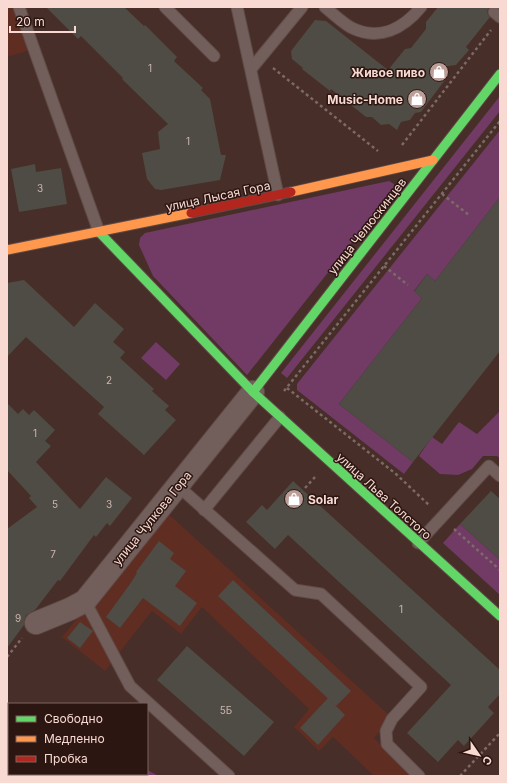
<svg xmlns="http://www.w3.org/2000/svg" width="507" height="783" viewBox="0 0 507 783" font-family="Inter,sans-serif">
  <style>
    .built { fill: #5f2d22 }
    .green { fill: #713b65 }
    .building { fill: #4e4c44 }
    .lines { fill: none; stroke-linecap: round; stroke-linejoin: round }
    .lane-casing { stroke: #604a46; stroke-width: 13 }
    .street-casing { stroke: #604a46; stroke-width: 24 }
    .fast-casing { stroke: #604a46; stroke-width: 11 }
    .slow-casing { stroke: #604a46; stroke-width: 11 }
    .jam-casing { stroke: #604a46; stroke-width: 11 }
    .path { stroke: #7c6a67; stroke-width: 2.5; stroke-dasharray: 3 3; stroke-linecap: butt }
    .lane { stroke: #725f5b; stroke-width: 11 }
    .street { stroke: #725f5b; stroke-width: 22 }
    .fast { stroke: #63d668; stroke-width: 9 }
    .slow { stroke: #ff974d; stroke-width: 9 }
    .jam { stroke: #b3261e; stroke-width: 9 }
    .labels { text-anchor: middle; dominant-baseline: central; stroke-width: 3; stroke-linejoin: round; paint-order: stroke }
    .number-label { font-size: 10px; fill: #ceb6af }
    .poi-label { font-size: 12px; font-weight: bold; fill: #f9dad3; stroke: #2c1611; text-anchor: end }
    .street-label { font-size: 12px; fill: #f9dad3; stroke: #2c1611 }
  </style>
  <rect width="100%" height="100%" fill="#472e28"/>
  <g class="built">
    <polygon points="7,7 16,7 30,50 7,57"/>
    <polygon points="164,510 389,715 388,722 374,738 412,776 374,776 333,737 319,751 294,727 309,709 202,607 181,634 152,611 105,671 62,637"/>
  </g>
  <g class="green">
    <polygon points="500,96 500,111 287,378 281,373"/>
    <polygon points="500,130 500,197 435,281 427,274 414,291 422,298 339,404 413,462 404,474 297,390 297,384"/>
    <polygon points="389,181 394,184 394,189 247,375 153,276 139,245 140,238 145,233"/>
    <polygon points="156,342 180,364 166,380 141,358"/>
    <polygon points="500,411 500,458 497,456 483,456 472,469 458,475 440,474 419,456 432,437 442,444 459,422 477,434"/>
    <polygon points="460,524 500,560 500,595 443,543"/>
    <polygon points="9,765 9,774 147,774 147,770 159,776 7,776 7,767"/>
  </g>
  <g class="building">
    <polygon points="46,7 124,7 144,26 145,25 177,57 174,61 203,88 201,90 210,99 221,155 226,155 220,180 161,190 155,189 147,179 142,153 160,149 158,132 168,124 122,79 123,78 81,36 78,39"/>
    <polygon points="438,7 489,7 487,11 488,15 490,17 466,47 469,50 456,65 442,67 445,80 421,112 415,113 410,120 401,122 397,130 389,124 381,125 372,117 366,117 331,89 330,91 302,69 303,68 292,59 291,51 315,20 326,21 388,70 405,49 411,48 426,29 426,22"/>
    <polygon points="35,164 36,172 61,168 67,204 19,212 11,169"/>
    <polygon points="500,197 500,351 413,462 339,404 422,298 414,292 427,274 435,281"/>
    <polygon points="24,280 74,327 95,303 124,329 113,342 125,352 120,358 154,389 152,391 169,406 165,410 176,420 144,455 98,414 104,407 26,337 7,357 7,283"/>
    <polygon points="7,403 18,414 23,409 29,415 34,410 55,430 45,441 51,446 36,462 80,509 106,477 132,498 110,526 107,523 96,537 94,535 60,581 58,580 35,610 26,615 24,621 24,625 7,648 7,529 37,507 29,498 31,496 7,470"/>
    <polygon points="293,481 500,670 500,694 488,707 494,713 464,746 458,740 438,762 407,733 451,685 288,535 275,549 246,522 262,505 267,510"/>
    <polygon points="491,491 500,499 500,560 460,524"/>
    <polygon points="159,541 174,553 170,559 186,571 175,586 197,603 180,626 143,598 120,628 106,617 130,584 137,573 136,572"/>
    <polygon points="233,580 351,691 336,706 218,596"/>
    <polygon points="80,622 93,631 80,648 67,638"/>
    <polygon points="187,646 274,722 244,756 157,680"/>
    <polygon points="328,698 345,715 318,745 300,728"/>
  </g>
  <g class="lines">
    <defs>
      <g id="lane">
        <polyline points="19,7 99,232"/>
        <polyline points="165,7 214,56"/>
        <polyline points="237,7 278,195"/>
        <path d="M 325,7 C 332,13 344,24 352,28 C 379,41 403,29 421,7"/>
        <polyline points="494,12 500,17"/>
        <polyline points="251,69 302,7"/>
        <polyline points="178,486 295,590 321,594 421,687 392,719 386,731 387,744 419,776"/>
        <polyline points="204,510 280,417"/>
        <polyline points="418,543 489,466 500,476"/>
        <polyline points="85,601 130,686 229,776"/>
      </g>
      <polyline id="street" points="36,623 70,609 85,601 253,392"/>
      <g id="fast">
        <polyline points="99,232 253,392 500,616"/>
        <polyline points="253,392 500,74"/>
      </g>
      <g id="slow">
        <polyline points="291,192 433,160"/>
        <polyline points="7,250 191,213"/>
      </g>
      <polyline id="jam" points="191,213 291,192"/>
    </defs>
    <use href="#lane" class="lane-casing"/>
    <use href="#street" class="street-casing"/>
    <use href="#fast" class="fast-casing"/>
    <use href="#slow" class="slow-casing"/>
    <use href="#jam" class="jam-casing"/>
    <g class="path">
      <polyline points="273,68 378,151"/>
      <polyline points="402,145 491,30"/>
      <polyline points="442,194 469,215"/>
      <polyline points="384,266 408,285"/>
      <polyline points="287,388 396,474 430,506"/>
      <polyline points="284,391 500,121"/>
      <polyline points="305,488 315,477"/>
      <polyline points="454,529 500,570"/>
      <polyline points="7,657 22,638"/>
      <polyline points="460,776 500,733"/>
    </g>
    <use href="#lane" class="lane"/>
    <use href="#street" class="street"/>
    <use href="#fast" class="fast"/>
    <use href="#slow" class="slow"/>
    <use href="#jam" class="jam"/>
  </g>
  <defs>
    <symbol id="shop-disc" viewBox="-11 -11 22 22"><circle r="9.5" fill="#bb9e97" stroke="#2c1611"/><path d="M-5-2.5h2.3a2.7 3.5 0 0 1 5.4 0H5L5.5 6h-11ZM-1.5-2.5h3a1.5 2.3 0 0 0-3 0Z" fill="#fff"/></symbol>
  </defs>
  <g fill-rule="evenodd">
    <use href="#shop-disc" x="428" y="61" width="22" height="22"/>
    <use href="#shop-disc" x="406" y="88" width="22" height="22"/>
    <use href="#shop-disc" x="283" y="488" width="22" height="22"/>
  </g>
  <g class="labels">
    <g class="number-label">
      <text x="150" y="68">1</text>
      <text x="188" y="141">1</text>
      <text x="40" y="188">3</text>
      <text x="109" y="380">2</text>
      <text x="35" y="433">1</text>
      <text x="55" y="504">5</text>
      <text x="109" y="504">3</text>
      <text x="53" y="554">7</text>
      <text x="401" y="609">1</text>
      <text x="18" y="618">9</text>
      <text x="226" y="710">5Б</text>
    </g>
    <g class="poi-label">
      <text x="425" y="72">Живое пиво</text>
      <text x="403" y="99">Music-Home</text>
      <text x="308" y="499" text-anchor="start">Solar</text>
    </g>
    <g class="street-label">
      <text transform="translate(218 196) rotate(-12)">улица Лысая Гора</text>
      <text transform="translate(367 226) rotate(-52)">улица Челюскинцев</text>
      <text transform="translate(384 496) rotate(42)">улица Льва Толстого</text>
      <text transform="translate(152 518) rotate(-51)">улица Чулкова Гора</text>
    </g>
  </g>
  <rect width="507" height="783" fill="none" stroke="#f9dad3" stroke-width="16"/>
  <rect x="8" y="703" width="140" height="72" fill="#2c1611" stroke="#7e645f"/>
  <rect x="16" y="716" width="20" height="6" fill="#63d668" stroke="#7e645f"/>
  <text x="44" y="723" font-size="12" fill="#f9dad3">Свободно</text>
  <rect x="16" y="736" width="20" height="6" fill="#ff974d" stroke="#7e645f"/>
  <text x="44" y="743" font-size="12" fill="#f9dad3">Медленно</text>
  <rect x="16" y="756" width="20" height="6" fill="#b3261e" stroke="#7e645f"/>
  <text x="44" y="763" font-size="12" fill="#f9dad3">Пробка</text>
  <g transform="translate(479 755) rotate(124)" stroke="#2c1611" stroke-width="3" paint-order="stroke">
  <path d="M0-3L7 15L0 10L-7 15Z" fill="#f9dad3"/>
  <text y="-6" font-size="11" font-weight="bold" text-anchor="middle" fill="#f9dad3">С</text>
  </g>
  <path d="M10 26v6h65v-6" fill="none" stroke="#f9dad3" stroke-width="2"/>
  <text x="16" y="26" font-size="12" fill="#f9dad3" stroke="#2c1611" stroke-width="3" paint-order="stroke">20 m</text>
</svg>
